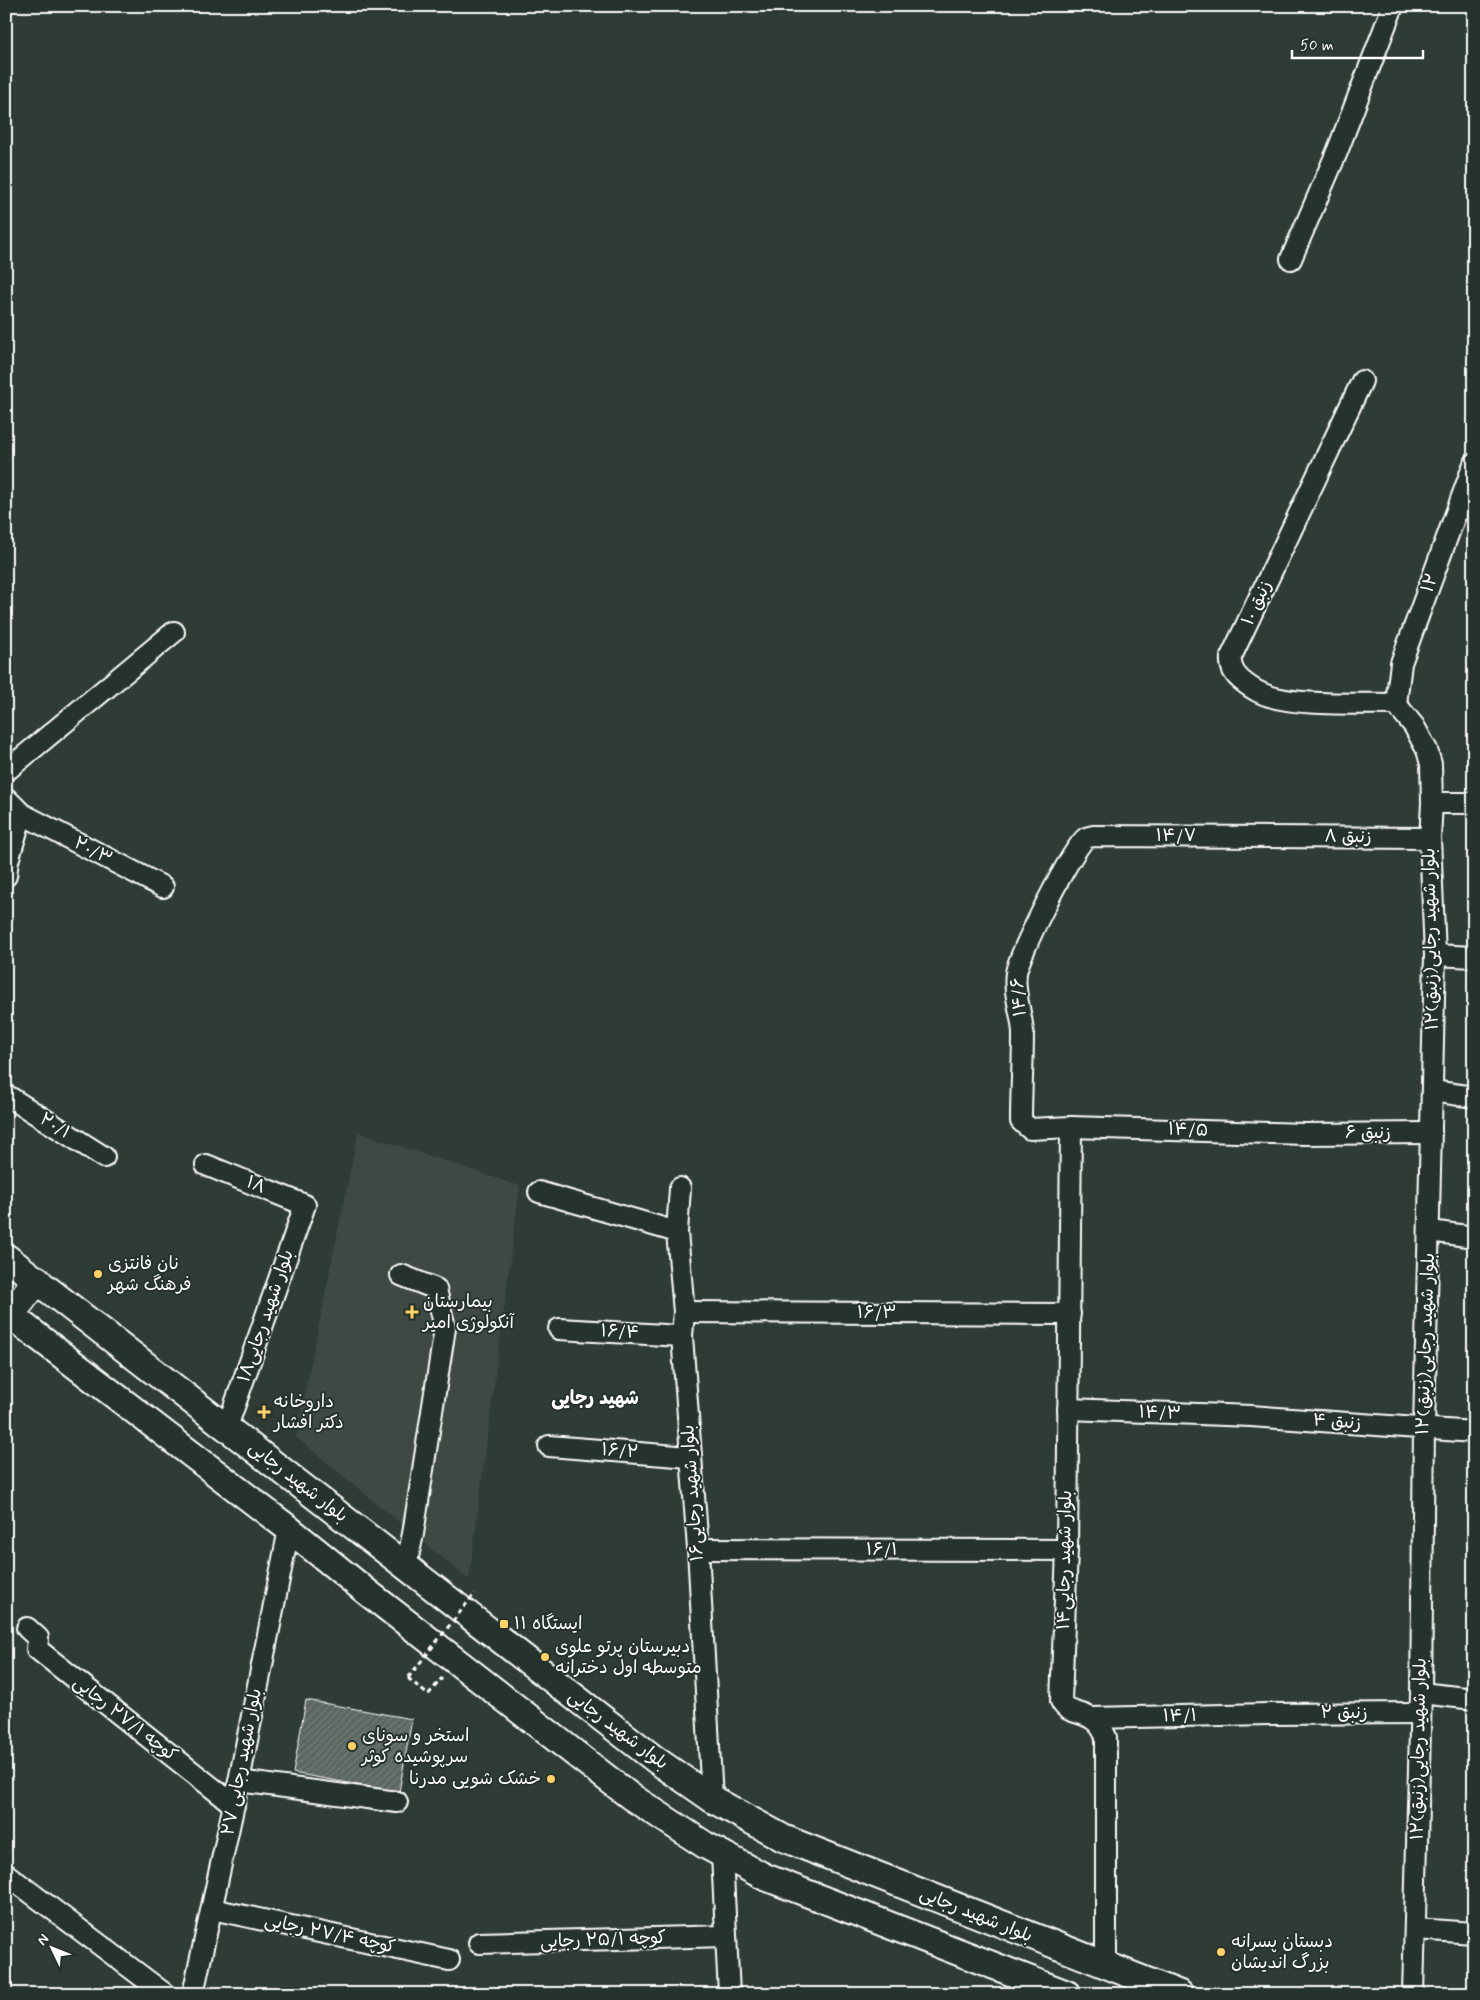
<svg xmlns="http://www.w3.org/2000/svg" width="1480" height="2000" viewBox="0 0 1480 2000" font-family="Mynerve,'Playpen Sans Arabic',sans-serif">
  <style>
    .built { fill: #3c4842 }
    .building { fill: url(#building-hatch); stroke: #fff }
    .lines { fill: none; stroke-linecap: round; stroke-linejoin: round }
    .minor-casing { stroke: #fff; stroke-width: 24 }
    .major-casing { stroke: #fff; stroke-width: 30 }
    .highway-casing { stroke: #fff; stroke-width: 31 }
    .path { stroke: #fff; stroke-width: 3; stroke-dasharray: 5 4; stroke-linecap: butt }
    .minor { stroke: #26332d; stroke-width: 20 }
    .major { stroke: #26332d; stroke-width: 26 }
    .highway { stroke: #26332d; stroke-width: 28 }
    .path-bridge { stroke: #fff; stroke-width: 3; stroke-dasharray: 5 4; stroke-linecap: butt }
    .poi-dot { fill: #ffd166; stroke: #26332d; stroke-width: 2 }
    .labels { text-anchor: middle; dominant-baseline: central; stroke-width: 4; stroke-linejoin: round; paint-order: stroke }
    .street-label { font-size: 18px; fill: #fff; stroke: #26332d }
    .poi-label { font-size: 18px; fill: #fff; stroke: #26332d; text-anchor: start }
    .neighbourhood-label { font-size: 19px; font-weight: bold; fill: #fff; stroke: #26332d }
  </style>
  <defs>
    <pattern id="building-hatch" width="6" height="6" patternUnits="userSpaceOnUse" patternTransform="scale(1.25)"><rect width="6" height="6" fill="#5b6661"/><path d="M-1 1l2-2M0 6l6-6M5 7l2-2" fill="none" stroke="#747d79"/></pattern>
  </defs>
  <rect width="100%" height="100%" fill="#2f3b35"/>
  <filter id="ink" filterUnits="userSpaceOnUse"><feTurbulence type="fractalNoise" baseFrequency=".02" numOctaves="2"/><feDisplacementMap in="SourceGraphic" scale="10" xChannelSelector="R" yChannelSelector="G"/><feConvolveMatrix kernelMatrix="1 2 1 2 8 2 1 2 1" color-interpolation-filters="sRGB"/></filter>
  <g filter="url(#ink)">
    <polygon class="built" points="358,1132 520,1186 469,1580 296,1437"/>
    <polygon class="building" points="306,1700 412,1719 399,1792 293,1773"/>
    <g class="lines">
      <defs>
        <g id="minor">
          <polyline points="1291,259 1337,152 1393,6"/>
          <path d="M 1362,381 L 1231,657 C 1230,666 1234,674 1241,680 C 1247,685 1254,690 1261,693 C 1291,707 1362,703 1396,704"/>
          <polyline points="1396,704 1414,726 1427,750 1431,764 1432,803 1430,838 1435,955 1424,1429 1421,1693 1413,1994"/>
          <polyline points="1396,704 1401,663 1474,464"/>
          <polyline points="6,771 174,632"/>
          <polyline points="6,798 22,814 163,887"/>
          <polyline points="1432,803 1474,803"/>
          <path d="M 1430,838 L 1093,836 C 1092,836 1086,838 1086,838 C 1072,848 1018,956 1016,973 C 1013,993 1022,1013 1023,1033 C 1023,1062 1021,1092 1021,1121 L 1030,1129 L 1071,1127 L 1305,1134 L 1431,1133"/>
          <polyline points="6,876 8,861 22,814"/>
          <polyline points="1435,955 1474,957"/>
          <polyline points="1432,1091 1474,1097"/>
          <polyline points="6,1095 104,1157"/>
          <path d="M 1071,1127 L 1067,1550 L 1061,1701 C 1069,1719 1094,1706 1106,1737 L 1106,1966"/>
          <polyline points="206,1165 305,1205 227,1427"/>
          <polyline points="680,1188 677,1232 684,1312 682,1336 698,1549 712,1799"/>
          <polyline points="539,1192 677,1232"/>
          <polyline points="1430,1231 1474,1237"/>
          <polyline points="401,1275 436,1289 445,1328 413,1534 406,1566"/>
          <polyline points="684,1312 1070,1314"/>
          <polyline points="559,1329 682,1336"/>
          <polyline points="1068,1409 1251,1416 1474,1432"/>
          <polyline points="549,1446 690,1457"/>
          <polyline points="698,1549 1067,1550"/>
          <polyline points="27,1628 38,1638 37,1649 234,1805"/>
          <polyline points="1421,1693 1474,1699"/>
          <polyline points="1092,1718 1268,1714 1420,1713"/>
          <polyline points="239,1781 397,1802"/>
          <polyline points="722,1855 729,1994"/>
          <polyline points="6,1874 165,1994"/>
          <polyline points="212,1909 449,1960"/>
          <polyline points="1415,1929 1474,1933"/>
          <polyline points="479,1943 726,1936"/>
          <polyline points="193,1994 239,1781 289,1529"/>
        </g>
        <g id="major">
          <polyline points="6,1257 656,1760 712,1799 783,1838 1180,1994"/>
          <polyline points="6,1312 289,1529 367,1592 630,1796 705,1845 765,1877 1067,1994"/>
        </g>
        <polyline id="highway" points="10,1315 37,1280"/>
      </defs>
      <use href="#minor" class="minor-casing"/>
      <use href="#major" class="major-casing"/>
      <use href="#highway" class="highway-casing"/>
      <polyline class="path" points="408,1678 428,1695 442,1678"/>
      <use href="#minor" class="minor"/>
      <use href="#major" class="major"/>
      <use href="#highway" class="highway"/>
      <polyline class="path-bridge" points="408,1678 475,1593"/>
    </g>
  </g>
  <g class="poi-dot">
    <circle cx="98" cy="1274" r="5"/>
    <path d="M409.5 1304.5h5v5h5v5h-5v5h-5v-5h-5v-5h5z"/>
    <path d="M261.5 1404.5h5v5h5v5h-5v5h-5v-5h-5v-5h5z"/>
    <rect x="499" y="1619" width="10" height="10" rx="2.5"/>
    <circle cx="545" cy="1657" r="5"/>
    <circle cx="352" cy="1746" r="5"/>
    <circle cx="551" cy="1779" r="5"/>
    <circle cx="1221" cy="1952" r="5"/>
  </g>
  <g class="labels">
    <g class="street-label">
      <text transform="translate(1430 583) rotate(-70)">۱۲</text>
      <text transform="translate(1257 603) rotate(-65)">زنبق ۱۰</text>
      <text x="1176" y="836">۱۴/۷</text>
      <text transform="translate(1348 837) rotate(1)">زنبق ۸</text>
      <text transform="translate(93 851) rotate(27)">۲۰/۳</text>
      <text transform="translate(1431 939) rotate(-91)">۱۲بلوار شهید رجایی(زنبق)</text>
      <text transform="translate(1019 997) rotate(-95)">۱۴/۶</text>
      <text transform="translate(55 1126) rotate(32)">۲۰/۱</text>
      <text transform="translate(1188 1130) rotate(2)">۱۴/۵</text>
      <text x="1368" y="1133">زنبق ۶</text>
      <text transform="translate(256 1185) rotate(22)">۱۸</text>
      <text x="877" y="1313">۱۶/۳</text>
      <text transform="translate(266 1316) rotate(-71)">بلوار شهید رجایی۱۸</text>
      <text transform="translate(620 1332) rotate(3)">۱۶/۴</text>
      <text transform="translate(1426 1344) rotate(-88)">۱۲بلوار شهید رجایی(زنبق)</text>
      <text transform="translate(1160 1413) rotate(2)">۱۴/۳</text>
      <text transform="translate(1337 1422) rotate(4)">زنبق ۴</text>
      <text transform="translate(620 1451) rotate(4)">۱۶/۲</text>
      <text transform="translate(298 1482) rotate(38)">بلوار شهید رجایی</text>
      <text transform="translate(693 1493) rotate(-94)">بلوار شهید رجایی۱۶</text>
      <text x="882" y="1550">۱۶/۱</text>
      <text transform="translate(1065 1560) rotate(-89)">بلوار شهید رجایی۱۴</text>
      <text x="1344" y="1713">زنبق ۲</text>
      <text transform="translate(1180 1716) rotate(-1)">۱۴/۱</text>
      <text transform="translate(125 1719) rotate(38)">کوچه ۲۷/۱ رجایی</text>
      <text transform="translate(618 1730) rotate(37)">بلوار شهید رجایی</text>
      <text transform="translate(1419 1749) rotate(-89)">۱۲بلوار شهید رجایی(زنبق)</text>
      <text transform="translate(242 1762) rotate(-79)">۲۷ بلوار شهید رجایی</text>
      <text transform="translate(976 1915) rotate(22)">بلوار شهید رجایی</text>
      <text transform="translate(330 1934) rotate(12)">کوچه ۲۷/۴ رجایی</text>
      <text transform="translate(603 1940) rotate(-2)">کوچه ۲۵/۱ رجایی</text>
    </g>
    <g class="poi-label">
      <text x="108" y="1264">نان فانتزی<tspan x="108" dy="21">فرهنگ شهر</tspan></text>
      <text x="423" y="1302">بیمارستان<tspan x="423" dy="21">آنکولوژی امیر</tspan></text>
      <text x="274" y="1402">داروخانه<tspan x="274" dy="21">دکتر افشار</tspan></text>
      <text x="514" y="1624">ایستگاه ۱۱</text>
      <text x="555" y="1647">دبیرستان پرتو علوی<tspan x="555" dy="21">متوسطه اول دخترانه</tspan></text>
      <text x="362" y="1736">استخر و سونای<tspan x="362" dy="21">سرپوشیده کوثر</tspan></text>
      <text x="541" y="1779" text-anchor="end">خشک شویی مدرنا</text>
      <text x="1231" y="1942">دبستان پسرانه<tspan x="1231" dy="21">بزرگ اندیشان</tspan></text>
    </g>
    <g class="neighbourhood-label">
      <text x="595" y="1398">شهید رجایی</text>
    </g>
  </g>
  <rect width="1480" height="2000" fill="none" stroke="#26332d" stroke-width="25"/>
  <rect x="12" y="12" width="1455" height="1975" fill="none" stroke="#fff" stroke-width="2" filter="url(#ink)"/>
  <g transform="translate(52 1948) rotate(313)" stroke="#26332d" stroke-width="4" paint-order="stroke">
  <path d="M0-4L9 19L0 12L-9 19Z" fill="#ffffff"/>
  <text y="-8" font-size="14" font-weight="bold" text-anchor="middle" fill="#ffffff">N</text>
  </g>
  <path d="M1292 50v8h131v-8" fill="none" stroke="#ffffff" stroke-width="2.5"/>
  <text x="1300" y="50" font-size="15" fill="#ffffff" stroke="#26332d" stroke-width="4" paint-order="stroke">50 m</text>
</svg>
